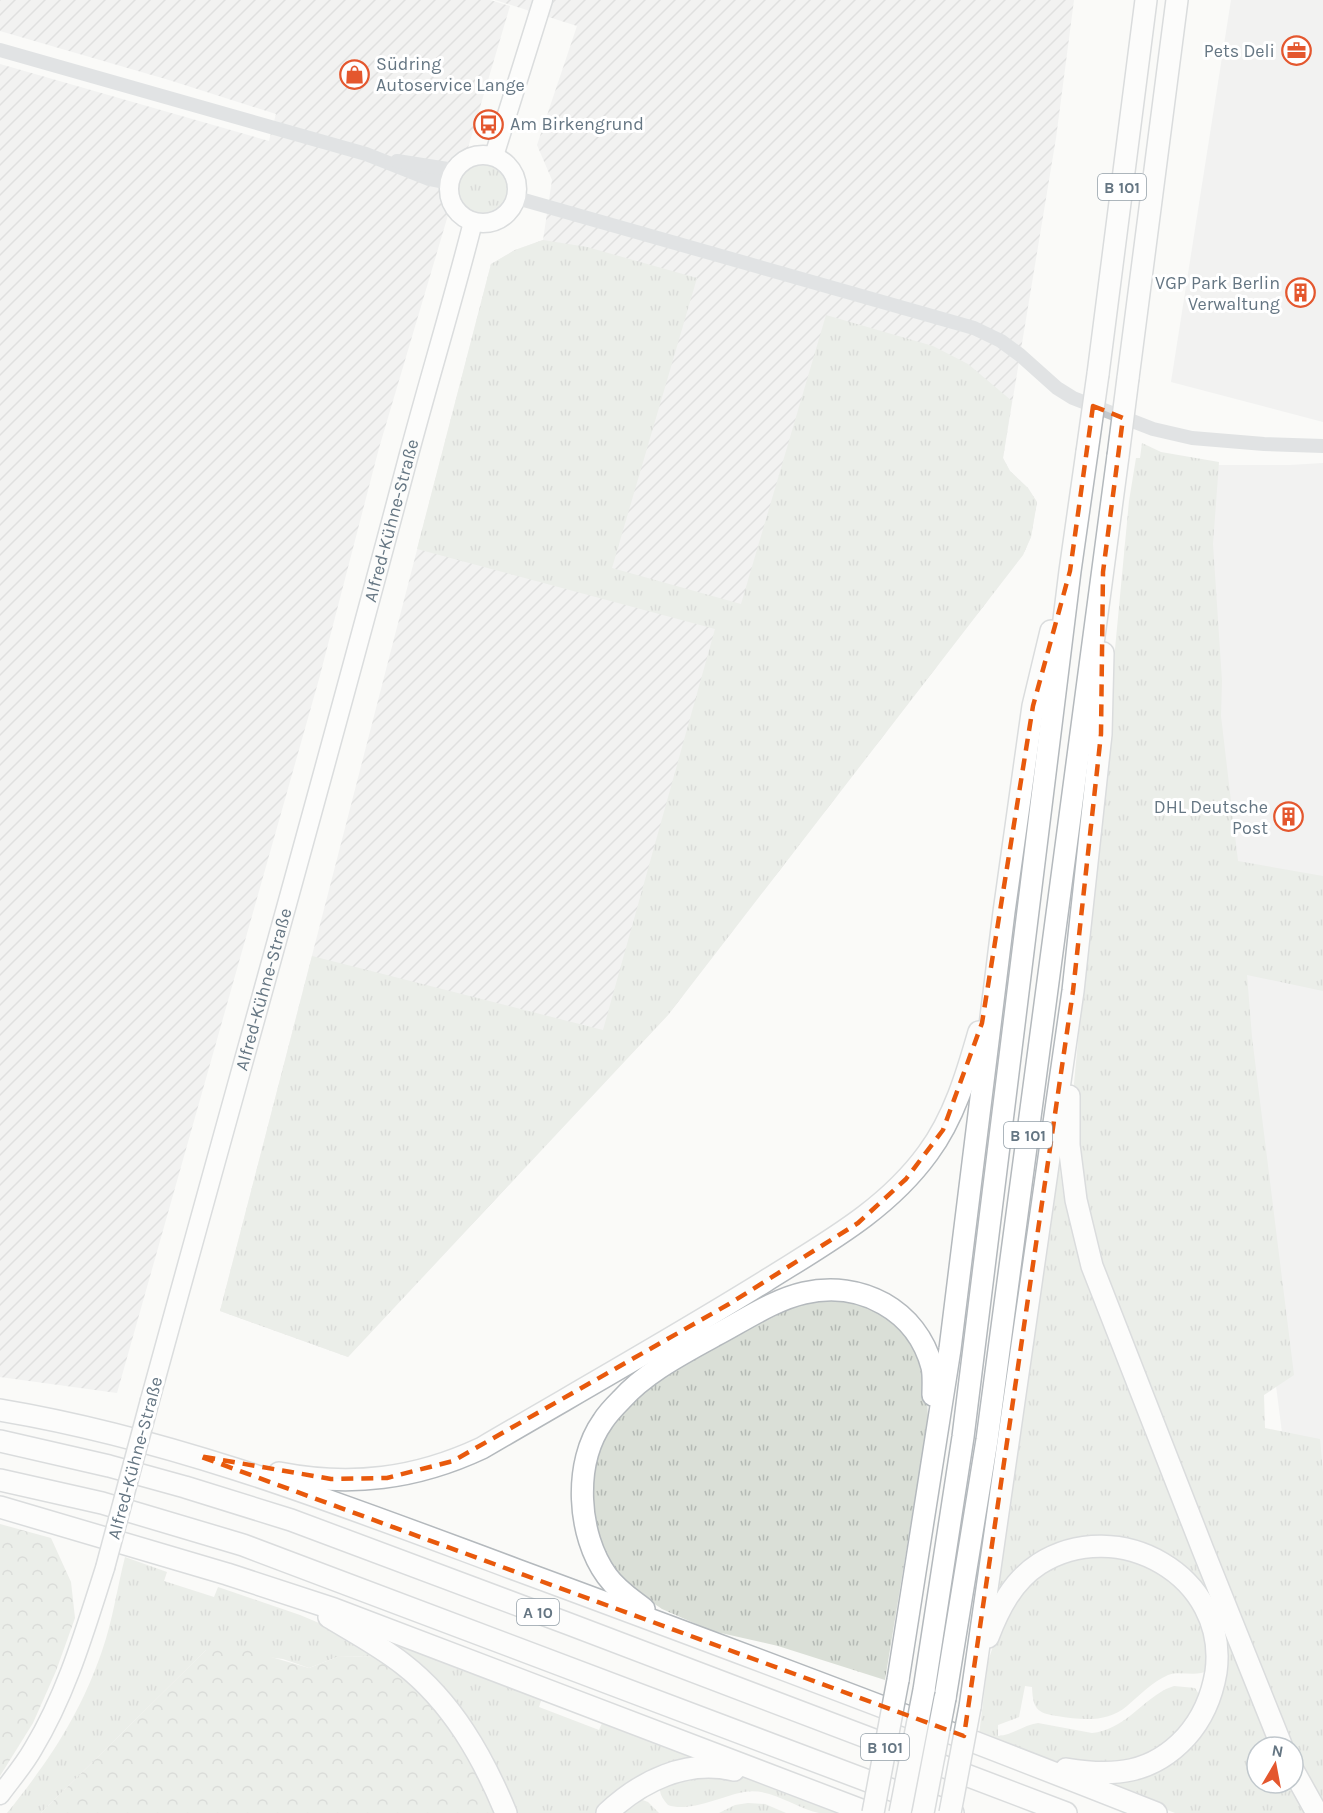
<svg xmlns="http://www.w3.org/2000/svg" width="1323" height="1813" viewBox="0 0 1323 1813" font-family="Karla,sans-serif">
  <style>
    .built { fill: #e8e9e9 }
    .industrial { fill: url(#industrial-furrows) }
    .grass { fill: url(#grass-tufts) }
    .forest { fill: url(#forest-crowns) }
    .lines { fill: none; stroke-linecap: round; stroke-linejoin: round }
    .major-casing { stroke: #b5babe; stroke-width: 21 }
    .highway-casing { stroke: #b4b9bd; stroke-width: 24 }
    .minor { stroke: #c3c8cc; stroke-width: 14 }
    .major { stroke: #fff; stroke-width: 18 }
    .highway { stroke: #fff; stroke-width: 21 }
    .major-bridge-casing { stroke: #b5babe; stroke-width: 21; stroke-linecap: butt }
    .highway-bridge-casing { stroke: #b4b9bd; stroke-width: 24; stroke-linecap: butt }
    .major-bridge { stroke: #fff; stroke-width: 18 }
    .highway-bridge { stroke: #fff; stroke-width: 21 }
    .marked { fill: none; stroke: #e8590c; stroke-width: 4.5; stroke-dasharray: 12 8; stroke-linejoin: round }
    .labels { text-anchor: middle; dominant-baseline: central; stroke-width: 6; stroke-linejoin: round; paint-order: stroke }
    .shield { fill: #fff; stroke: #939fa8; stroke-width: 1.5 }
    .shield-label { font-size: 16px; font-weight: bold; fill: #657683 }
    .poi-label { font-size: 18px; fill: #657683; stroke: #fff; text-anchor: end }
    .street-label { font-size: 18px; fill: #657683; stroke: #fff }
  </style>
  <defs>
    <pattern id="industrial-furrows" width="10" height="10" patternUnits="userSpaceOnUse" patternTransform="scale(1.5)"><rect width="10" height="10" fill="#e8e9e9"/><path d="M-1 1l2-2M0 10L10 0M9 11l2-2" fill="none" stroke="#c0c1c2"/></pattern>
    <pattern id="grass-tufts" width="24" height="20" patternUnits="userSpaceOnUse" patternTransform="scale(1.5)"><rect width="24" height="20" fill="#dadfd7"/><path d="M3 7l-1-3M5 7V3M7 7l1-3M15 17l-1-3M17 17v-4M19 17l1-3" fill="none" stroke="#b4b9b4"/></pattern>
    <pattern id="forest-crowns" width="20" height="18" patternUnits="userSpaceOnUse" patternTransform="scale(1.5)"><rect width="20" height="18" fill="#dadfd7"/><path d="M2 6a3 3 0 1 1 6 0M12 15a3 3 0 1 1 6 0" fill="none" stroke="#b4b9b4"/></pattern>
  </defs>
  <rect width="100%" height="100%" fill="#fafaf8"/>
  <g class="built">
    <polygon points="1231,0 1323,0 1323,422 1171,382"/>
    <polygon points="1323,463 1323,1752 1241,1113 1188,465 1290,465"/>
  </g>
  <g class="industrial">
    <polygon points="0,0 490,0 510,6 379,448 319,679 117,1393 0,1377 0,64 269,141 276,114 169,80 0,31"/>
    <polygon points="495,0 1074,0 1056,138 1003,458 1010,471 1028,488 1037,502 1031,537 1023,555 668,1015 348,1357 220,1311 491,264 515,250 543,240 552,180 537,145 577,26"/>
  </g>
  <g class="grass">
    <circle cx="484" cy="188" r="27"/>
    <polygon points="543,240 587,247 697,278 612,568 741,604 826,315 933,346 968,364 1012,401 1003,458 1010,471 1028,488 1037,502 1031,537 1023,555 668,1015 348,1357 220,1311 312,956 603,1030 715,629 417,549 491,264 515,250"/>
    <polygon points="1142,443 1161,452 1219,462 1213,544 1222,681 1221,716 1238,861 1323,876 1323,991 1247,975 1252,1037 1294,1375 1264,1395 1265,1428 1320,1439 1323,1472 1323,1803 1295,1751 1102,1274 1083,1204 1073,1094 1129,501 1136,458 1140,458"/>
    <polygon points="1056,1142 1063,1192 1082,1270 1273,1747 1257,1747 1257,1783 1288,1783 1306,1813 1175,1813 1099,1783 1201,1728 1215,1616 1117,1539 1001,1591 995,1590"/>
    <polygon points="813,1297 845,1298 877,1308 907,1335 926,1374 928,1419 885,1680 778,1646 712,1631 662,1609 628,1586 600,1546 590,1502 594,1466 605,1432 623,1409 653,1382 785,1308"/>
    <path d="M 1103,1550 L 1166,1571 L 1205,1624 L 1208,1670 C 1197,1678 1180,1670 1168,1675 C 1152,1682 1140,1695 1127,1706 C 1107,1723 1082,1720 1057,1716 C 1036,1713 1033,1708 1032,1687 L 1025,1686 L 1019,1717 L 998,1725 L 998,1736 C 1012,1735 1024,1725 1038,1723 L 1092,1733 C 1123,1730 1140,1703 1166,1689 L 1174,1686 L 1195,1688 L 1200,1696 L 1177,1737 L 1128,1765 L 1065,1764 L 979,1735 L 988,1662 L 1002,1617 L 1037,1571 Z"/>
    <path d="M 125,1557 L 167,1572 L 164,1581 L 214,1597 L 218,1587 L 300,1615 L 331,1628 L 378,1656 L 337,1657 L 309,1668 L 283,1659 L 206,1650 L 41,1813 L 7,1813 C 49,1761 80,1715 102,1651 C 113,1620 117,1588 125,1557 Z"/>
    <path d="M 390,1641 L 543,1695 L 539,1707 L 599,1730 L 605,1716 L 710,1758 L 598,1813 L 518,1813 C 491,1746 453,1679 390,1641 Z"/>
    <path d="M 678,1776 L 743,1776 L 847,1813 C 838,1813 828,1813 819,1813 C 795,1808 770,1787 744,1792 C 722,1796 689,1813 668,1805 C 664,1800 660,1796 660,1789 Z"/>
    <polygon points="640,1799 648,1802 659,1813 618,1813"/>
    <polygon points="748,1803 765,1804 786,1813 719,1813 735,1805"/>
  </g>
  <g class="forest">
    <polygon points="0,1524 51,1538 71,1582 75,1618 56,1671 33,1723 0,1776"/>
    <polygon points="222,1646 244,1649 309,1668 337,1657 378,1656 412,1684 445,1720 476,1768 495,1813 41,1813 206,1650"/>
  </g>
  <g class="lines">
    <defs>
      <g id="major">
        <circle cx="483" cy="189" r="34"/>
        <polyline points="494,156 543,0"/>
        <path id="s1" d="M 150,1400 C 236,1086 325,773 408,458 C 429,379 453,301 473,222"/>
        <path d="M 0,1795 C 11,1780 24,1765 33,1749 C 67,1693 85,1630 105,1568"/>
      </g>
      <g id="highway">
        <polyline points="1098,374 1146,0"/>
        <polyline points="1128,378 1177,0"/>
        <polyline points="1069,1096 1069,1145 1076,1200 1092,1266 1203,1550 1282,1747"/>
        <path d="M 0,1410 C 179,1440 347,1507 517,1570 C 731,1649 944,1729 1156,1813"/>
        <polyline points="0,1441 109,1466 185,1487 291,1520 569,1624 1066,1813"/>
        <path d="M 279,1473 C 351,1487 416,1479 482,1448 C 576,1393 672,1339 764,1282 C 824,1244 886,1211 928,1153 C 954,1118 967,1074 979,1032"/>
        <polyline points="0,1480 102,1503 243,1545 953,1813"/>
        <polyline points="0,1507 227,1574 334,1609 869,1813"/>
        <path d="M 644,1609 C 631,1599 617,1590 607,1576 C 577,1535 573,1463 603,1421 C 608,1413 615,1406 621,1400 C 646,1372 682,1354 714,1336 C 743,1321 773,1300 804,1293 C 861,1280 917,1310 932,1367 C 934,1376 933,1386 933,1395"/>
        <path d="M 329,1617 C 354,1632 380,1646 403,1664 C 452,1702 483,1757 506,1813"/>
        <path d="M 988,1637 C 999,1608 1013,1581 1039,1564 C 1118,1514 1229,1576 1216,1672 C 1212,1696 1203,1718 1186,1737 C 1152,1774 1114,1777 1066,1769"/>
        <polyline points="898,1680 950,1349 1004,912 1033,706 1051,631"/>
        <polyline points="924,1690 963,1437 1070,571 1087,452"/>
        <polyline points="945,1698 987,1440 1118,456"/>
        <polyline points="970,1707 1073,991 1101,734 1103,653"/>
        <polyline points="1293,1770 1317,1813"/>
        <path d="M 607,1813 C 641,1781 686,1759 734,1770"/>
      </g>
    </defs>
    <use href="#major" class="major-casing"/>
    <use href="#highway" class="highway-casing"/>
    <g class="minor">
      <polyline points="0,50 366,154 429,179 449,183"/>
      <polyline points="397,161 454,170"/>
      <polyline points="517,198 974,328 1001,341 1020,355 1057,388 1073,398 1153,429 1192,438 1264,444 1323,446"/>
    </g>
    <use href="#major" class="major"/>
    <use href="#highway" class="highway"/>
    <defs>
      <polyline id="major-bridge" points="105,1568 150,1400"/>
      <g id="highway-bridge">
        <polyline points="1087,452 1098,374"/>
        <polyline points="1118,456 1128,378"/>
        <polyline points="873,1813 898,1680"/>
        <polyline points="900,1813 924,1690"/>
        <polyline points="923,1813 945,1698"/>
        <polyline points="950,1813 970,1707"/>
      </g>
    </defs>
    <use href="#major-bridge" class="major-bridge-casing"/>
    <use href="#highway-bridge" class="highway-bridge-casing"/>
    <use href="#major-bridge" class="major-bridge"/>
    <use href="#highway-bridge" class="highway-bridge"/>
  </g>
  <path d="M0 0H1323V1813H0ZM 1093,406 L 1123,418 L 1103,572 L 1101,734 L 1073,991 L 964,1736 L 199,1456 L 331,1479 L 387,1478 L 453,1461 L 729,1304 L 858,1223 L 906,1179 L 943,1130 L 982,1023 L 1033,706 L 1070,571 Z" fill="#fafaf8" fill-opacity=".55" fill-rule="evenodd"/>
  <path class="marked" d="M 1093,406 L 1123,418 L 1103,572 L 1101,734 L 1073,991 L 964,1736 L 199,1456 L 331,1479 L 387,1478 L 453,1461 L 729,1304 L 858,1223 L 906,1179 L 943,1130 L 982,1023 L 1033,706 L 1070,571 Z"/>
  <defs>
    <symbol id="office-ring" viewBox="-11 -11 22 22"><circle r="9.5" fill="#fff" stroke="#e4572e" stroke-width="1.5"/><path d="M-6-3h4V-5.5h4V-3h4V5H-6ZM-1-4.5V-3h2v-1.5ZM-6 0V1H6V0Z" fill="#e4572e"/></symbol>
    <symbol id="shop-ring" viewBox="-11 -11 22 22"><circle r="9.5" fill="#fff" stroke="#e4572e" stroke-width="1.5"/><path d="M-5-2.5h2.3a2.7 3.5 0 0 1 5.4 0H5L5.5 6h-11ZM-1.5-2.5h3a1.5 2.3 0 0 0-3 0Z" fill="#e4572e"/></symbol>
    <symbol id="bus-ring" viewBox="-11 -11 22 22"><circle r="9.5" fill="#fff" stroke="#e4572e" stroke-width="1.5"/><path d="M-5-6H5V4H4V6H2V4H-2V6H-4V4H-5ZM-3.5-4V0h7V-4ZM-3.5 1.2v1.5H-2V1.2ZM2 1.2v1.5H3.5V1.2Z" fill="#e4572e"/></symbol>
    <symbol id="building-ring" viewBox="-11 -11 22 22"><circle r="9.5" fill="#fff" stroke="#e4572e" stroke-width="1.5"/><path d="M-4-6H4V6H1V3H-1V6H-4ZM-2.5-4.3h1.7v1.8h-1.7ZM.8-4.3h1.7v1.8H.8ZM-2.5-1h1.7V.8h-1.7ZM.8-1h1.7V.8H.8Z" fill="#e4572e"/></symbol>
  </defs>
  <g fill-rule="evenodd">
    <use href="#office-ring" x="1280" y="34" width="33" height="33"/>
    <use href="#shop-ring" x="338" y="58" width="33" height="33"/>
    <use href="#bus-ring" x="472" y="108" width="33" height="33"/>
    <use href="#building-ring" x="1284" y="276" width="33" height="33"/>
    <use href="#building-ring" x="1272" y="800" width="33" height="33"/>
  </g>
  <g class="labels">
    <g class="shield">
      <rect x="1098" y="174" width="48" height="26" rx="4.5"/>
      <rect x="1004" y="1122" width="48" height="26" rx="4.5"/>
      <rect x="517" y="1599" width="42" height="26" rx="4.5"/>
      <rect x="861" y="1734" width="48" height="26" rx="4.5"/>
    </g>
    <g class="shield-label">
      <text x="1122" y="187">B 101</text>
      <text x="1028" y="1135">B 101</text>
      <text x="538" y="1612">A 10</text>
      <text x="885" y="1747">B 101</text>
    </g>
    <g class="poi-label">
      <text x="1275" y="51">Pets Deli</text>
      <text x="376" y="64" text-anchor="start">Südring<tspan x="376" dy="21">Autoservice Lange</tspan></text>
      <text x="510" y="124" text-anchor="start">Am Birkengrund</text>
      <text x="1280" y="283">VGP Park Berlin<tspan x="1280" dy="21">Verwaltung</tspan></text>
      <text x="1268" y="807">DHL Deutsche<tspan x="1268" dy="21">Post</tspan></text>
    </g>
    <g class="street-label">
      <text stroke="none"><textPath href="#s1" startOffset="912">Alfred-Kühne-Straße</textPath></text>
      <text stroke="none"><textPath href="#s1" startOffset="426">Alfred-Kühne-Straße</textPath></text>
      <text transform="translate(135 1458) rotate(-75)">Alfred-Kühne-Straße</text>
    </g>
  </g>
  <g transform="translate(1275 1765) rotate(10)"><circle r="28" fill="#ffffff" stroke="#c1c8cd" stroke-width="1.5"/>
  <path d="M0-4.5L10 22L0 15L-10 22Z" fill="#e4572e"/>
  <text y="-9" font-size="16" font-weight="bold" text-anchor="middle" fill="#657683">N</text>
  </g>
</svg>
